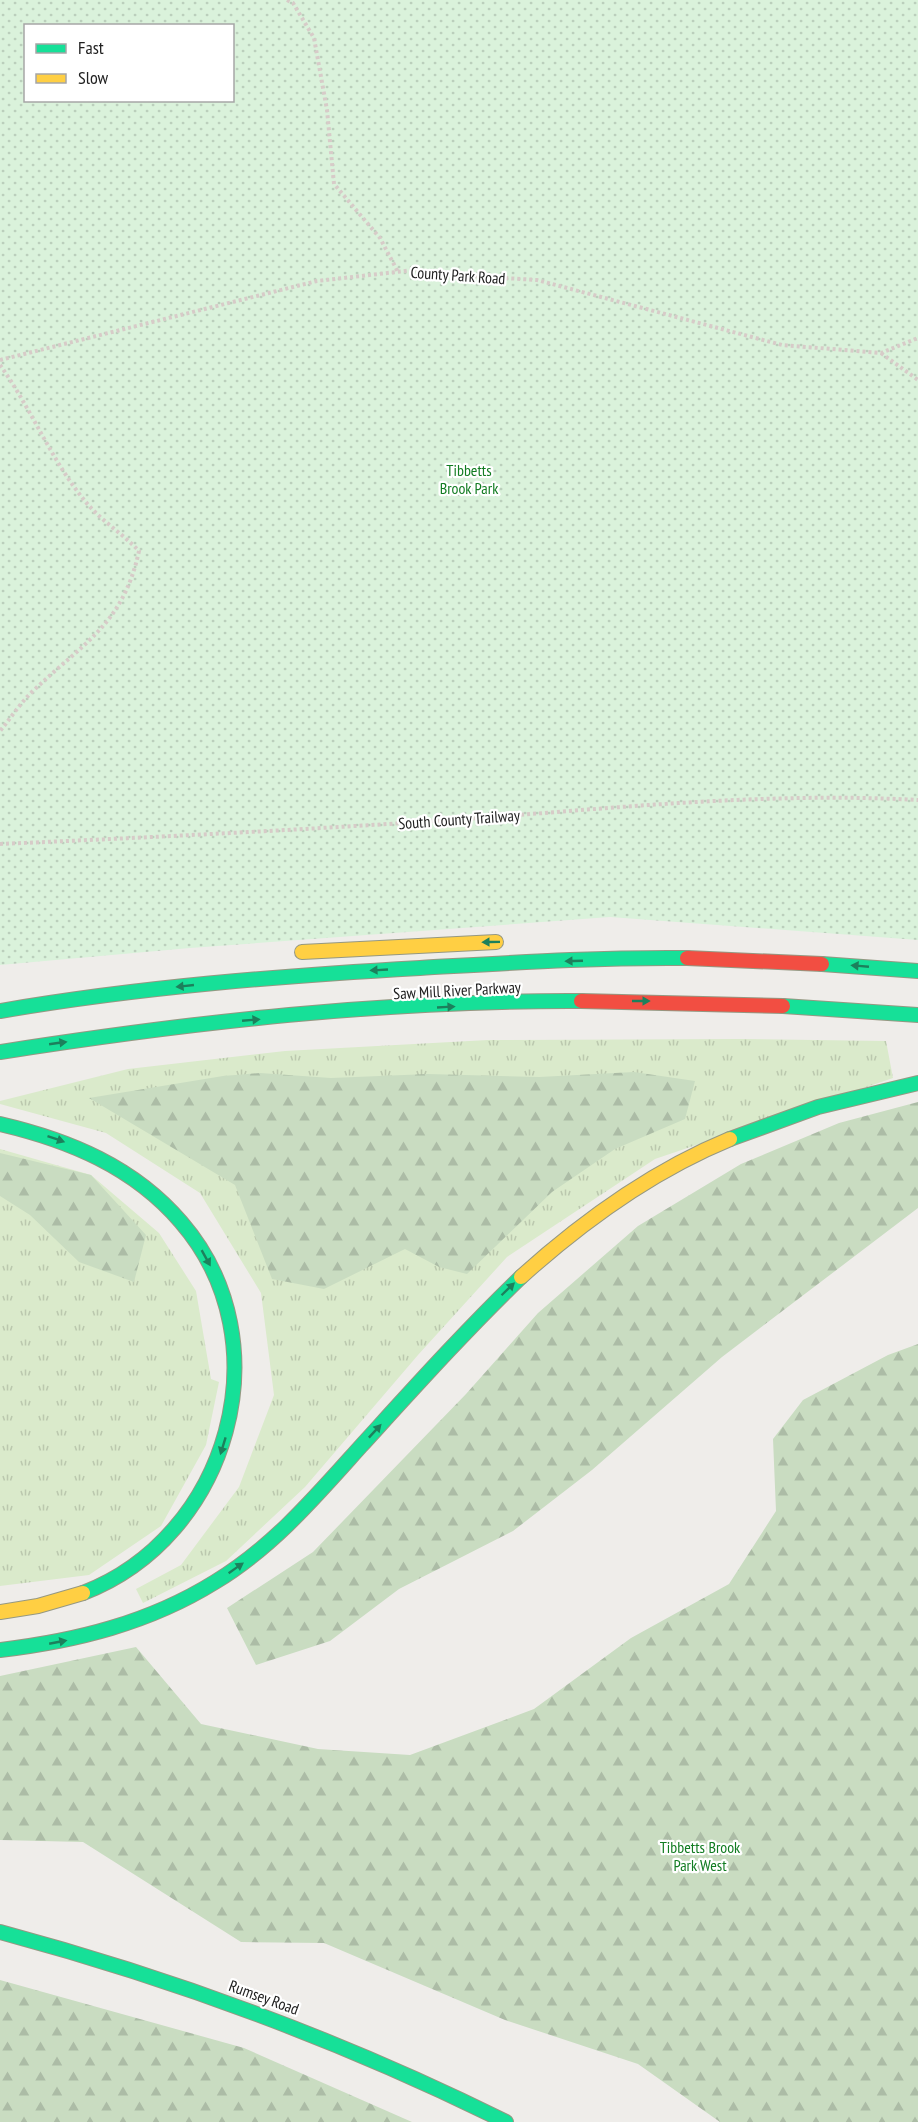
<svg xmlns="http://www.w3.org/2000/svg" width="918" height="2122" viewBox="0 0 918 2122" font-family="'PT Sans Narrow',sans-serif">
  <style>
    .grass { fill: url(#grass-tufts) }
    .forest { fill: url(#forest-firs) }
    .park { fill: url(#park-dots); fill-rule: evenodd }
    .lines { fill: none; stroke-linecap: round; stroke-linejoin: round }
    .fast-casing { stroke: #959882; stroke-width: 16 }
    .slow-casing { stroke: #959882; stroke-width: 16 }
    .jam-casing { stroke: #959882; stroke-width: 16 }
    .path { stroke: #d7cbc8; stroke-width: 4; stroke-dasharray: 3 3; stroke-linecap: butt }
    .fast { stroke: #16e098; stroke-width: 14 }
    .slow { stroke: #ffcf43; stroke-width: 14 }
    .jam { stroke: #f24e42; stroke-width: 14 }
    .oneway { fill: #1c805c }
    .labels { text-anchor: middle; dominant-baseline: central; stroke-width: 4.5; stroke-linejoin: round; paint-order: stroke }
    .street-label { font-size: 16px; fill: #212121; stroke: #fff }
    .park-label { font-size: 16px; fill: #117c21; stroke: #fff }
  </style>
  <defs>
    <pattern id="grass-tufts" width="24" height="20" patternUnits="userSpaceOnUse" patternTransform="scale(1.5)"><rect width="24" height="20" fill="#daeacb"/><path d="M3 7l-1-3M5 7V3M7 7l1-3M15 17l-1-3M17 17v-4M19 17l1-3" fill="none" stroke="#bbc8ae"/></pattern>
    <pattern id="forest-firs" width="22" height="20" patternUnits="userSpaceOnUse" patternTransform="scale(1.5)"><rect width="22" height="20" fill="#c9dcc1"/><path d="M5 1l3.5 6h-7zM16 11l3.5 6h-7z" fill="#acbca6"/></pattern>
    <pattern id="park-dots" width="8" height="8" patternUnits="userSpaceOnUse" patternTransform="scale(1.5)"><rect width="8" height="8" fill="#daf2db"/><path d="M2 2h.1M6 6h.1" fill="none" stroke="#bbcfbc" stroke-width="1.8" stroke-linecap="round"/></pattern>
  </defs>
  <rect width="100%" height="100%" fill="#efedea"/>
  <g class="grass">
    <polygon points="739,1039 886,1041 893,1078 655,1159 507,1257 418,1355 305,1487 226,1561 143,1603 136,1589 181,1565 239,1487 274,1395 261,1293 200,1193 106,1133 0,1104 0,1101 128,1069 285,1051 488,1040"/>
    <polygon points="0,1149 91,1175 159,1233 196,1291 211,1379 219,1382 206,1445 161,1526 89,1575 0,1586"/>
  </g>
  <g class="forest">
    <polygon points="634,1072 695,1081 685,1119 615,1149 552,1192 467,1274 439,1267 405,1249 324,1289 272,1279 235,1185 89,1098 223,1076 260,1073 331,1078 428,1074 539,1077"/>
    <polygon points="918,1102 918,1208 722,1357 592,1470 513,1531 399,1589 330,1641 256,1665 227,1608 313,1552 466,1394 538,1313 638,1226 741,1164 839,1123"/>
    <polygon points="0,1153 91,1175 146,1235 134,1282 79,1262 30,1215 0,1196"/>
    <polygon points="918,1344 918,2122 720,2122 638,2064 505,2020 324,1943 241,1942 83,1842 0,1840 0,1676 136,1647 201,1724 318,1749 410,1755 534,1709 631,1638 729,1584 776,1511 773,1439 803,1400 888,1355"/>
    <polygon points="0,1980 244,2048 412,2122 0,2122"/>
  </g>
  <path class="park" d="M 0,0 L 918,0 L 918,940 L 610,917 L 190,948 L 0,965 ZM 26,26 L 232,26 L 232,100 L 26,100 Z"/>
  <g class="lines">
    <defs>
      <g id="fast">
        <polyline points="822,964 918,971"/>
        <polyline points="783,1006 918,1015"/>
        <path d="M 0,1011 C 139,987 279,976 420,968 C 509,963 598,957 687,958"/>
        <path d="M 0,1052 C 192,1022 386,1000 581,1001"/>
        <path d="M 0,1124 C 69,1140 134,1167 181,1222 C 285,1342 229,1537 83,1593"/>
        <polyline points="730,1139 818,1107 918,1083"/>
        <path d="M 0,1650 C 76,1641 149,1623 215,1582 C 273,1547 317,1495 361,1446 C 413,1389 465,1331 521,1277"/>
        <path d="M 0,1932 C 175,1979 343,2041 506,2122"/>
      </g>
      <g id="slow">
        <polyline points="302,952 496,942"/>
        <path d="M 521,1277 C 583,1221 652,1171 730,1139"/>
        <polyline points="0,1612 38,1606 83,1593"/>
      </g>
      <g id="jam">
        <polyline points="687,958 822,964"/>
        <polyline points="581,1001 783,1006"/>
      </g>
    </defs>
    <use href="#fast" class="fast-casing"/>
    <use href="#slow" class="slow-casing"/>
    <use href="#jam" class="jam-casing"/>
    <g class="path">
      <polyline points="287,0 293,3 314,38 327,110 334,184 380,238 398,272"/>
      <polyline points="881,353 918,380"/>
      <polyline points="0,360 317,281 414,270 455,275 537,280 782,345 881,353 918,338"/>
      <path d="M 0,365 C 31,408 51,460 85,501 C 100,520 122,533 139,551 C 123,625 83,643 33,691 C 20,703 11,718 0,731"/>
      <path d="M 0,844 C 160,837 320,829 480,818 C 625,807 772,792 918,800"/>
    </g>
    <use href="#fast" class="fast"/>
    <use href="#slow" class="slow"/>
    <use href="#jam" class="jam"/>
  </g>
  <defs><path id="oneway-solid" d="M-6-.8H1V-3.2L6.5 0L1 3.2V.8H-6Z" transform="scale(1.5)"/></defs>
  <g class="oneway">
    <use href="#oneway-solid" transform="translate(491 942) rotate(179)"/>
    <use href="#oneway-solid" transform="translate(574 961) rotate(178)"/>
    <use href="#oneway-solid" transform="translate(860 966) rotate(-175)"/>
    <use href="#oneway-solid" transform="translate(379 970) rotate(177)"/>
    <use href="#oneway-solid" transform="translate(185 986) rotate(174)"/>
    <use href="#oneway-solid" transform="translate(641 1001)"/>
    <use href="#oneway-solid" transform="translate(446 1007) rotate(-3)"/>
    <use href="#oneway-solid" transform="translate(251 1020) rotate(-5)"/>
    <use href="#oneway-solid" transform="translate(58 1043) rotate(-8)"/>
    <use href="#oneway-solid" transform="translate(56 1139) rotate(19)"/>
    <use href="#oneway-solid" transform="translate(206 1258) rotate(61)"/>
    <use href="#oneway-solid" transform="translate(508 1289) rotate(-44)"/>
    <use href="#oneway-solid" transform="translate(375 1431) rotate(-47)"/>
    <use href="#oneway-solid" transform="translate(223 1446) rotate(107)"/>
    <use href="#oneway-solid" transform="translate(236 1568) rotate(-35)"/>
    <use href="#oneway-solid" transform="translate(58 1642) rotate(-11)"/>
  </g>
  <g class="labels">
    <g class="street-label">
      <text transform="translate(458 275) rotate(4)">County Park Road</text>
      <text transform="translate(459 819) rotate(-4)">South County Trailway</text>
      <text transform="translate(457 990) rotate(-3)">Saw Mill River Parkway</text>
      <text transform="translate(264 1997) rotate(20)">Rumsey Road</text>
    </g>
    <g class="park-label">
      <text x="469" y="470">Tibbetts<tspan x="469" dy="18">Brook Park</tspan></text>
      <text x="700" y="1847">Tibbetts Brook<tspan x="700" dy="18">Park West</tspan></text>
    </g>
  </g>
  <rect x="24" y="24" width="210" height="78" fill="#ffffff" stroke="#a6a6a6" stroke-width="1.5"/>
  <rect x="36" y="44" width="30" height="9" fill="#16e098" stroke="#a6a6a6" stroke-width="1.5"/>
  <text x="78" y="54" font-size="18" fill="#212121">Fast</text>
  <rect x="36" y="74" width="30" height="9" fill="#ffcf43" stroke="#a6a6a6" stroke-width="1.5"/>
  <text x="78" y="84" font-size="18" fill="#212121">Slow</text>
</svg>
